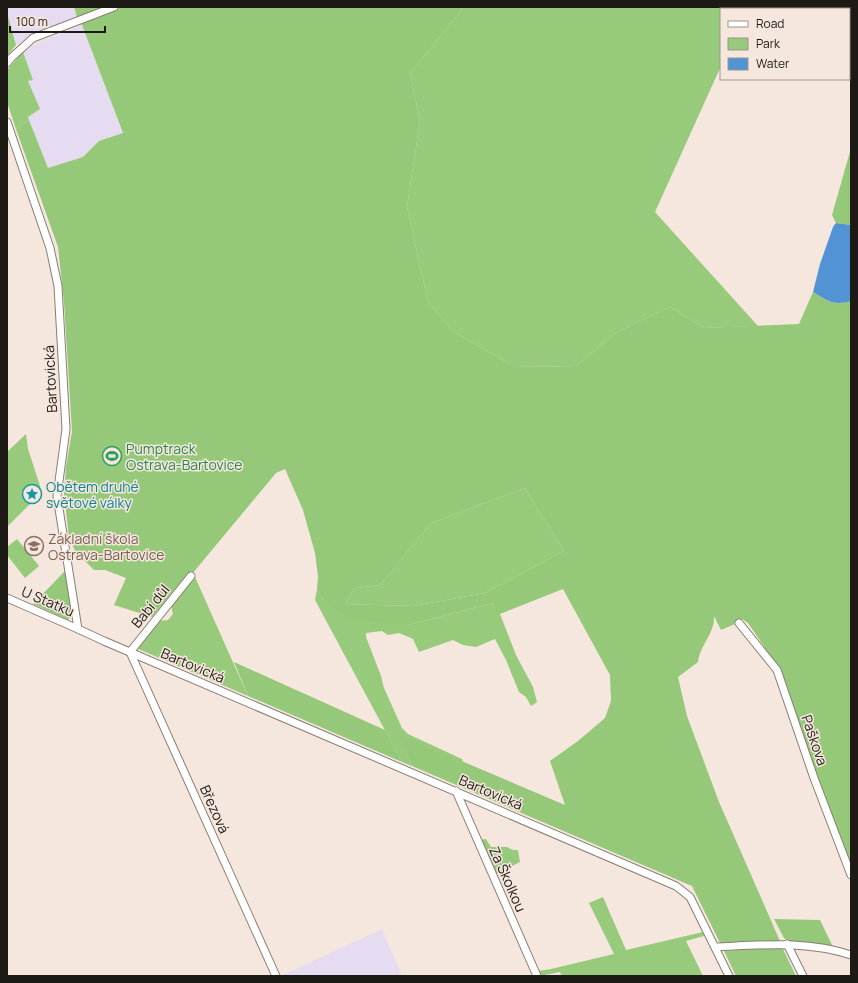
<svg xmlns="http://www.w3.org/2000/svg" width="858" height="983" viewBox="0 0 858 983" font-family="Manrope,sans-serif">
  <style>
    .industrial { fill: #e5dcf1 }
    .green { fill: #97ca7b }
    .forest { fill: #95c879; fill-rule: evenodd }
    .water { fill: #5193d4 }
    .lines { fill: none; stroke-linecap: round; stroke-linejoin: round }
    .minor-casing { stroke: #897d74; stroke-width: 9 }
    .minor { stroke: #fff; stroke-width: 7 }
    .labels { text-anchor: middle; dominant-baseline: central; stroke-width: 3; stroke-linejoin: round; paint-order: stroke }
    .street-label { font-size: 14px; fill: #1d1915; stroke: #f5e7dd }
    .leisure-label { font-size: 14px; fill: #27864d; stroke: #f5e7dd; text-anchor: start }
    .culture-label { font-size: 14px; fill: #0d838f; stroke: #f5e7dd; text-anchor: start }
    .education-label { font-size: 14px; fill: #785e54; stroke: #f5e7dd; text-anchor: start }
  </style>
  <rect width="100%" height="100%" fill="#f5e7dd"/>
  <g class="industrial">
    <polygon points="7,7 74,7 77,17 34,33 16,45 7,13"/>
    <polygon points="82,25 123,134 99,141 83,157 48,168 28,117 40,109 28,81 33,80 23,52 41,41"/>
    <polygon points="382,929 402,976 284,976 283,975"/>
  </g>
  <g class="green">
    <polygon points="464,7 747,7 747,9 721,9 721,66 655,212 758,326 704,328 670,307 617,332 576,366 515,367 454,332 428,302 407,207 420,121 410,73"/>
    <polygon points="23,52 33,80 28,81 40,109 28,117 29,120 16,129 7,102 7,73 8,69"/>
    <polygon points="26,434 28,449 42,492 7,527 7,452"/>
    <polygon points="525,488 564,551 485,593 413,606 345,604 354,588 380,585 431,523"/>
    <polygon points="17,539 39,566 25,578 7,555 7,547"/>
    <polygon points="195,577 248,696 136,648 158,621 168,620 173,614 171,606"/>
    <polygon points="317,589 323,599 408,625 493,603 497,614 500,614 516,655 533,687 537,702 531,706 526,697 519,692 506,660 495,639 476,647 463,645 453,640 419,652 413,639 399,633 388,635 382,631 366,633 366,637 381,676 384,688 402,728 408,734 462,759 463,762 399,735 412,766 402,762 315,600"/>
    <polygon points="486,839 491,847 507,847 513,850 518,850 520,862 496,874 479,840"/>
    <polygon points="603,897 626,950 703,932 704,936 686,941 703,976 562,976 560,972 540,976 538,971 551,969 614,954 589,903"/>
    <polygon points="782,947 796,976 736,976 724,951"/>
  </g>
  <g class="forest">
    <path d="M 74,7 L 464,7 L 410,73 L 420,121 L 407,207 L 428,302 L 454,332 L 515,367 L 576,366 L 617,332 L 670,307 L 704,328 L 799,324 L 813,292 C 828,301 832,306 851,301 L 851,864 L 822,792 L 781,671 L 748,623 L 742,619 L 735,624 L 721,630 L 714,616 C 715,633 700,645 698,662 L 678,677 L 687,716 L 719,802 L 780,941 L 721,945 L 692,886 L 412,766 L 398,734 L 565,805 L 550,761 L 578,741 L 605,718 L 611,701 L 610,675 L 563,589 L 500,614 L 497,615 L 493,603 L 408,625 L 348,619 L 322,598 L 317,589 L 318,576 L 315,553 L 303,510 L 285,469 L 276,473 L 192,574 L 188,573 L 152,617 L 114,605 L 126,578 L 105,570 L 94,570 L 75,551 L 69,537 L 64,493 L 66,467 L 72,431 L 64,302 L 58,247 L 16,129 L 29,120 L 48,168 L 83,157 L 99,141 L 123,133 L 82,25 L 77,17 ZM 525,488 L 564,551 L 485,593 L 413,606 L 345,604 L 354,588 L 380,585 L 431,523 Z"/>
    <polygon points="7,13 16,45 7,56"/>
    <polygon points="851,148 851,225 836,223 832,215"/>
    <polygon points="65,571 72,616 68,620 33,604"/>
    <polygon points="234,662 385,730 402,762 248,696"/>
    <polygon points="774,919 820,920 833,947 789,942 784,938"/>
  </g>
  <path class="water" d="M 836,223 L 851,225 L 851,301 C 833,306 828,301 813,292 L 820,264 L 833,227 Z"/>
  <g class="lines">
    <defs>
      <g id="minor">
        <polyline points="7,63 11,58 33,38 114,7"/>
        <polyline points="7,122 50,248 58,286 66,429 57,496 78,629 104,641 676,886 690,897 729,976"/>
        <polyline points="191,576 130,652 276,976"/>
        <polyline points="7,598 78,629"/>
        <polyline points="739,623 777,670 814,778 851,875"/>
        <polyline points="456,791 537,976"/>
        <polyline points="787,944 803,976"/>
        <path d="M 716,947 C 761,945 807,940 851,955"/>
      </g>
    </defs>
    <use href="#minor" class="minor-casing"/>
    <use href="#minor" class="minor"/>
  </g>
  <defs>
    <symbol id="stadium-ring" viewBox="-11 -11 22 22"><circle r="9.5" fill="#f5e7dd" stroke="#2e9e5b" stroke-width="1.5"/><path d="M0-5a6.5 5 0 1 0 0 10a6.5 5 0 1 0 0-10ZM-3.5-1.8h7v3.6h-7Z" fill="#2e9e5b"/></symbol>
    <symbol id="sight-ring" viewBox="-11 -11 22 22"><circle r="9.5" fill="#f5e7dd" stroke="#0f9aa8" stroke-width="1.5"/><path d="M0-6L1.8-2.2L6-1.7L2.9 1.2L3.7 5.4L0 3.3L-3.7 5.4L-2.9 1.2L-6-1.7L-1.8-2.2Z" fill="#0f9aa8"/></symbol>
    <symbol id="school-ring" viewBox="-11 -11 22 22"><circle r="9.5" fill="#f5e7dd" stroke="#8d6e63" stroke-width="1.5"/><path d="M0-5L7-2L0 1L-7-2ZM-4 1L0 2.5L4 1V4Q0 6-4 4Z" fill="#8d6e63"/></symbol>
  </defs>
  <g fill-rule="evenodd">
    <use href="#stadium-ring" x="101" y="445" width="22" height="22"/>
    <use href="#sight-ring" x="21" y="483" width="22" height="22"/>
    <use href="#school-ring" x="23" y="535" width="22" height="22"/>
  </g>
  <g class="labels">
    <g class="street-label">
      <text transform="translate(50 379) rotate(-93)">Bartovická</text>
      <text transform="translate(48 601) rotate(23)">U Statku</text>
      <text transform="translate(150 606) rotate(-51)">Babí důl</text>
      <text transform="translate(193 665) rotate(23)">Bartovická</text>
      <text transform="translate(815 740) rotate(71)">Paškova</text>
      <text transform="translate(491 792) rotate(23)">Bartovická</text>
      <text transform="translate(215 809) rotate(66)">Březová</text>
      <text transform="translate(508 879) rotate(66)">Za Školkou</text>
    </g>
    <g class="leisure-label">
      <text x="126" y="448">Pumptrack<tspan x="126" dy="16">Ostrava-Bartovice</tspan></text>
    </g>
    <g class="culture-label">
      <text x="46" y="486">Obětem druhé<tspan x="46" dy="16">světové války</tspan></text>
    </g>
    <g class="education-label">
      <text x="48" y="538">Základní škola<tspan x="48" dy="16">Ostrava-Bartovice</tspan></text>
    </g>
  </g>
  <rect width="858" height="983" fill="none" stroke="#1d1915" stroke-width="16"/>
  <rect x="720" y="8" width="130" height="72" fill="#f5e7dd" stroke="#9f958d"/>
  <rect x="728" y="21" width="20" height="6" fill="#ffffff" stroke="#9f958d"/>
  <text x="756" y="28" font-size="12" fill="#1d1915">Road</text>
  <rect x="728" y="38" width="20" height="12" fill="#97ca7b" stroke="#9f958d"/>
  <text x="756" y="48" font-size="12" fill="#1d1915">Park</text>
  <rect x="728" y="58" width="20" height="12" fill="#5193d4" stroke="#9f958d"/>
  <text x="756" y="68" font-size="12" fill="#1d1915">Water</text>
  <path d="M10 26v6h95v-6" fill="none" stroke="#1d1915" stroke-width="2"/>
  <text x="16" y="26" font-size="12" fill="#1d1915" stroke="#f5e7dd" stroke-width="3" paint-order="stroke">100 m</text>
</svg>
